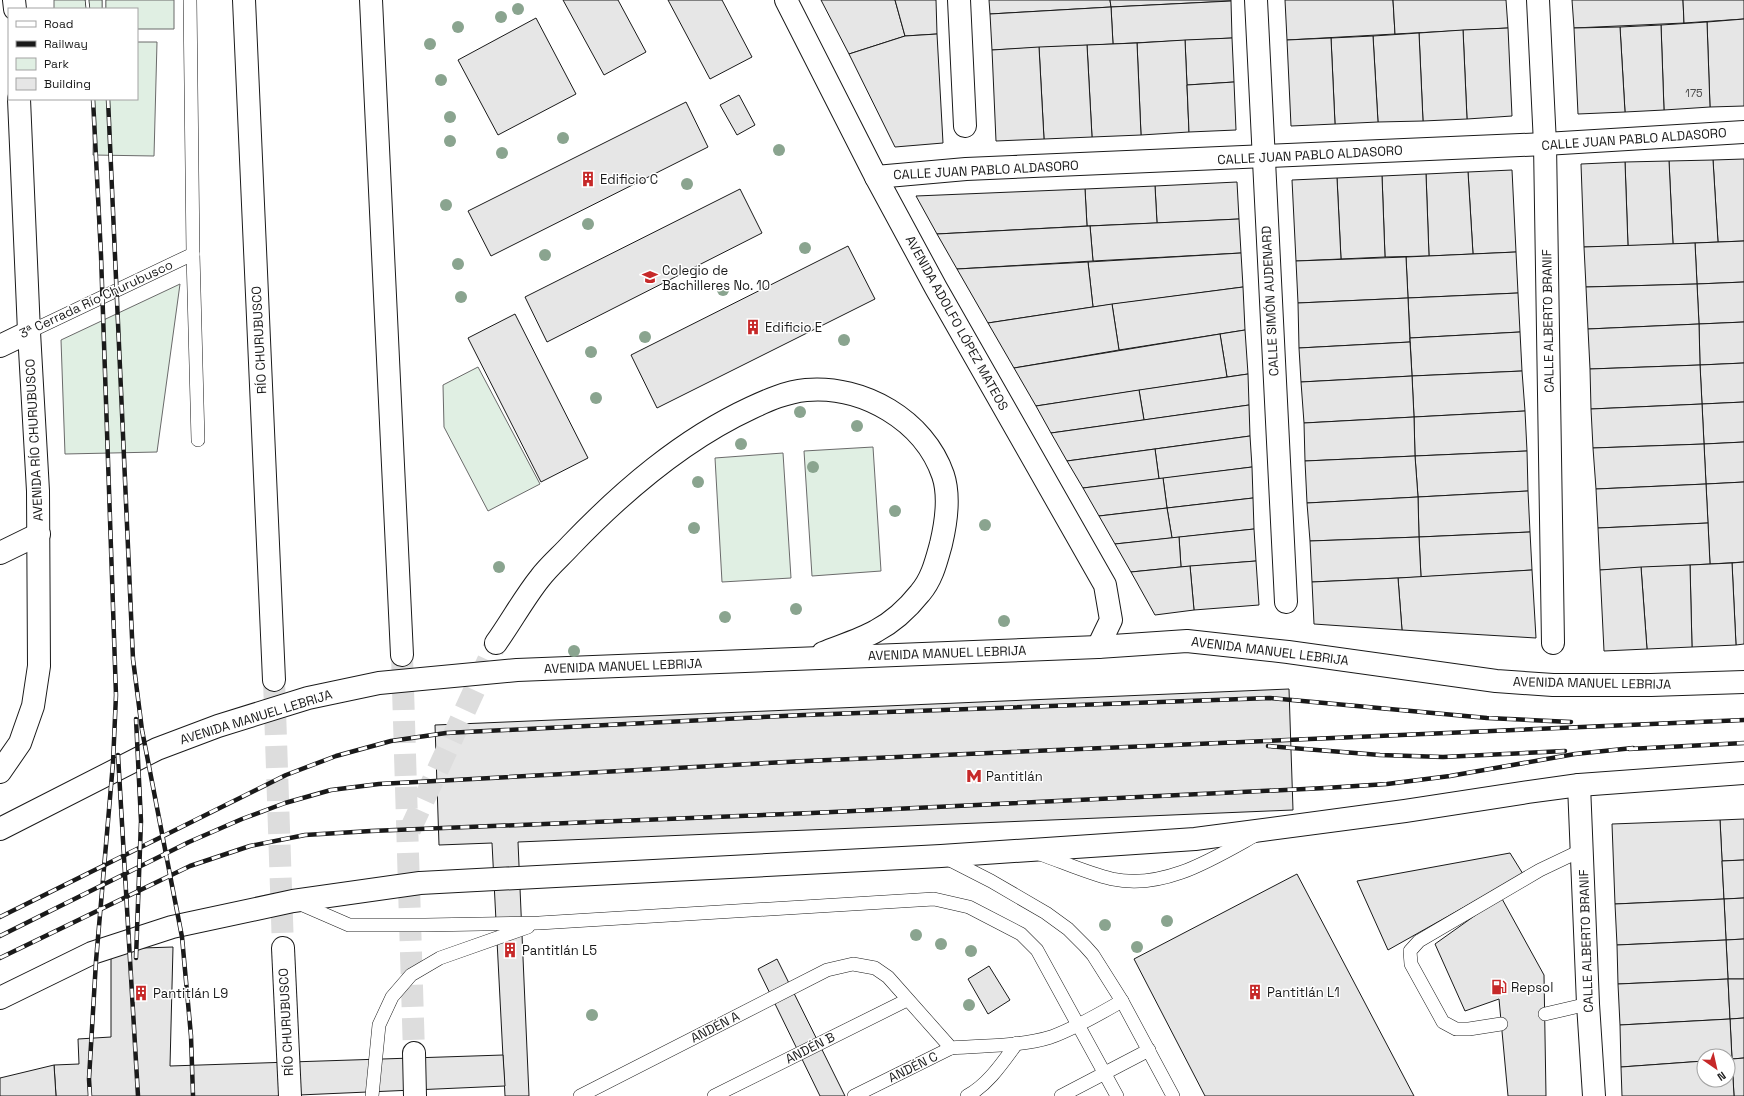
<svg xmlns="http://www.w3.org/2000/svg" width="1744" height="1096" viewBox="0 0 1744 1096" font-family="'Space Grotesk',sans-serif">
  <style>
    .green { fill: #e0efe3; stroke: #6a6a6a }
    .building { fill: #e6e6e6; stroke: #1a1a1a }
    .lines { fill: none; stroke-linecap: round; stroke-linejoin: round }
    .primary-tunnel { stroke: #ddd; stroke-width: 22; stroke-dasharray: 22 11; stroke-linecap: butt }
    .lane-casing { stroke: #1a1a1a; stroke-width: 14 }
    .street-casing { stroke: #1a1a1a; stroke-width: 24 }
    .primary-casing { stroke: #1a1a1a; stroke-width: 24 }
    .lane { stroke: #fff; stroke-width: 13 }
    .street { stroke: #fff; stroke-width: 22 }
    .primary { stroke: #fff; stroke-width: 22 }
    .rail-casing { stroke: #1a1a1a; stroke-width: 4.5 }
    .rail { stroke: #fff; stroke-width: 3; stroke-dasharray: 9; stroke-linecap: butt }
    .tree { fill: #8aa48f }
    .labels { text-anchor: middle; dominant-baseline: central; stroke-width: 3; stroke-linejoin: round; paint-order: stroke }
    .number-label { font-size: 11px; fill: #4d4d4d }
    .street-label { font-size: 13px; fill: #1a1a1a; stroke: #fff }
    .poi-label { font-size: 13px; fill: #1a1a1a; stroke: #fff; text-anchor: start }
  </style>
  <rect width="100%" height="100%" fill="#fff"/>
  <g class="green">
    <polygon points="54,0 174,0 174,29 137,29 137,9 54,9"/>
    <polygon points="137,42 157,42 154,156 93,155 94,99 137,99"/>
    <polygon points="180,284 157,452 65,454 61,340"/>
    <polygon points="478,367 540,484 488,511 444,427 443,385"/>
    <polygon points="873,447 881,571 812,576 804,451"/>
    <polygon points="783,453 791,578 722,582 715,458"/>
  </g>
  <g class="building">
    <polygon points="563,0 618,0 646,52 604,75"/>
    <polygon points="668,0 722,0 752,57 710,79"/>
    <polygon points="821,0 895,0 905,36 849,54"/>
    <polygon points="895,0 936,0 937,34 905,36"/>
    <polygon points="989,0 1110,0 1111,7 990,14"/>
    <polygon points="1110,0 1231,0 1231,1 1111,7"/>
    <polygon points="1285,0 1393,0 1395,34 1287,40"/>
    <polygon points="1393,0 1506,0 1508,28 1395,34"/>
    <polygon points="1572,0 1683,0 1684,23 1574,28"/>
    <polygon points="1683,0 1744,0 1744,19 1684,23"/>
    <polygon points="1231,1 1232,38 1113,44 1111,7"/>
    <polygon points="1111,7 1113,44 992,50 990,14"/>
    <polygon points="536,18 576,94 498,135 458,60"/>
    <polygon points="1744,19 1744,106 1710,107 1707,22"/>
    <polygon points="1707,22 1710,107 1664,110 1661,25"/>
    <polygon points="1661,25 1664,110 1625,112 1620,27"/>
    <polygon points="1620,27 1625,112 1578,114 1574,28"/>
    <polygon points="1508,28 1512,116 1467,119 1463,30"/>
    <polygon points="1463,30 1467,119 1423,121 1419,33"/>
    <polygon points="1419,33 1423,121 1378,122 1373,36"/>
    <polygon points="937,34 943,143 895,147 849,54 905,36"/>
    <polygon points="1373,36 1378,122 1335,124 1331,38"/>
    <polygon points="1232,38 1234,82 1187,85 1185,40"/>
    <polygon points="1331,38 1335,124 1291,126 1287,40"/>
    <polygon points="1185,40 1189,132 1141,135 1137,43"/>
    <polygon points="1137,43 1141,135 1092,137 1087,45"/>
    <polygon points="1087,45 1092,137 1044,139 1039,47"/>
    <polygon points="1039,47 1044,139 996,141 992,50"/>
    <polygon points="1234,82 1236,130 1189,132 1187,85"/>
    <polygon points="739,95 755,125 737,135 720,105"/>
    <polygon points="686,102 708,147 491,256 468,211"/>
    <polygon points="1744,159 1744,241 1718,242 1713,160"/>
    <polygon points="1713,160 1718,242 1673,244 1669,161"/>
    <polygon points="1669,161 1673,244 1628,246 1625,162"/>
    <polygon points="1625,162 1628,246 1584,247 1581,164"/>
    <polygon points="1512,170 1516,252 1473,254 1468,172"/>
    <polygon points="1468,172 1473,254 1429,256 1426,174"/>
    <polygon points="1426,174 1429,256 1385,257 1382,176"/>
    <polygon points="1382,176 1385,257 1341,259 1337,178"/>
    <polygon points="1337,178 1341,259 1296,261 1292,180"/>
    <polygon points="1237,182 1239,219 1157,223 1155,186"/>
    <polygon points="1155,186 1157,223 1087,226 1085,189"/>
    <polygon points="740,189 762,233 547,342 525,297"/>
    <polygon points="1085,189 1087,226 937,234 916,196"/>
    <polygon points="1239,219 1241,253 1093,261 1090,226"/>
    <polygon points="1090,226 1093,261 957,269 937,234"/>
    <polygon points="1744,241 1744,282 1697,284 1695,243"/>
    <polygon points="1695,243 1697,284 1586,287 1584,247"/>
    <polygon points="848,246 875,299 657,408 631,355"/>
    <polygon points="1516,252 1518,293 1408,298 1406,257"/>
    <polygon points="1241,253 1243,287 1093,307 1088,262"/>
    <polygon points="1406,257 1408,298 1298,303 1296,261"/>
    <polygon points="1088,262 1093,307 988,323 957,269"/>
    <polygon points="1744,282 1744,322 1699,324 1697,284"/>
    <polygon points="1697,284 1699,324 1588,329 1586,287"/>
    <polygon points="1243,287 1245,330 1119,350 1112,304"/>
    <polygon points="1518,293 1520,332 1410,338 1408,298"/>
    <polygon points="1408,298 1410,342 1299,348 1298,303"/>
    <polygon points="1112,304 1119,350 1014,368 988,323"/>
    <polygon points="515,314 588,458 541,482 468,338"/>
    <polygon points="1744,322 1744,363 1700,365 1699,324"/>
    <polygon points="1699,324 1700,365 1590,369 1588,329"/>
    <polygon points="1245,330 1248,374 1227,377 1220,334"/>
    <polygon points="1520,332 1522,371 1412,376 1410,338"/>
    <polygon points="1220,334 1227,377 1036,406 1014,368"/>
    <polygon points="1410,342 1412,376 1301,382 1299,348"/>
    <polygon points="1744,363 1744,402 1702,404 1700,365"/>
    <polygon points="1700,365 1702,404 1591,409 1590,369"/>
    <polygon points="1522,371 1525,411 1414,417 1412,376"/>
    <polygon points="1248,374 1249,405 1144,420 1139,390"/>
    <polygon points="1412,376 1414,417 1304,423 1301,382"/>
    <polygon points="1139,390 1144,420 1051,433 1036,406"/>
    <polygon points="1744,402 1744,442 1704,444 1702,404"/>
    <polygon points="1702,404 1704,444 1593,448 1591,409"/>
    <polygon points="1249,405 1250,436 1067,461 1051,433"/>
    <polygon points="1525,411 1527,451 1415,456 1414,417"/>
    <polygon points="1414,417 1415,456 1305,461 1304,423"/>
    <polygon points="1250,436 1252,467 1159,479 1155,449"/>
    <polygon points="1744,442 1744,482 1706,484 1704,444"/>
    <polygon points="1704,444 1706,484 1596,489 1593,448"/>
    <polygon points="1155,449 1159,479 1083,488 1067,461"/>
    <polygon points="1527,451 1528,491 1418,497 1415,456"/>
    <polygon points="1415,456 1418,497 1307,503 1305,461"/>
    <polygon points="1252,467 1253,498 1167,508 1163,478"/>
    <polygon points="1163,478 1167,508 1099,516 1083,488"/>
    <polygon points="1744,482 1744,562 1710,564 1706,484"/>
    <polygon points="1706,484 1708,523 1598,528 1596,489"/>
    <polygon points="1528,491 1530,532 1419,537 1418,497"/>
    <polygon points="1418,497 1419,537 1310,541 1307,503"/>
    <polygon points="1253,498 1254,529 1172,538 1167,508"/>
    <polygon points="1167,508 1172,538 1115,544 1099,516"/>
    <polygon points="1708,523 1710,564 1600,570 1598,528"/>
    <polygon points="1254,529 1256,561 1181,567 1179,537"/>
    <polygon points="1530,532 1532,570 1421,577 1419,537"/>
    <polygon points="1179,537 1181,567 1131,572 1115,544"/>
    <polygon points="1419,537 1421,577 1312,582 1310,541"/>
    <polygon points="1256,561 1259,605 1194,610 1190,566"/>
    <polygon points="1744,562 1744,644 1736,645 1732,563"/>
    <polygon points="1732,563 1736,645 1692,647 1690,565"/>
    <polygon points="1690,565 1692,647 1647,649 1641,567"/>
    <polygon points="1190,566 1194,610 1155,615 1131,572"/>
    <polygon points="1641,567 1647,649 1604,651 1600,570"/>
    <polygon points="1532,570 1536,638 1402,630 1398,578"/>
    <polygon points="1398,578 1402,630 1314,624 1312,582"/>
    <polygon points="1289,689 1293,810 518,842 529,1096 505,1096 492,843 439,845 435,725"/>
    <polygon points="1744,819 1744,860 1722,861 1720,820"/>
    <polygon points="1720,820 1724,899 1615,904 1612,824"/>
    <polygon points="1510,853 1523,874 1388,950 1357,881"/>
    <polygon points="1744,860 1744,898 1724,899 1722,861"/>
    <polygon points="1297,874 1414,1096 1205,1096 1134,959"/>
    <polygon points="1501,897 1544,975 1546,1096 1508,1096 1499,999 1465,1011 1435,944"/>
    <polygon points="1744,898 1744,939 1726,940 1724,899"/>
    <polygon points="1724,899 1726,940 1617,945 1615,904"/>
    <polygon points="1744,939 1744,979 1728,979 1726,940"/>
    <polygon points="1726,940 1728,979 1618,984 1617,945"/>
    <polygon points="173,947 170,1066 503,1055 505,1086 276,1096 56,1096 54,1065 79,1064 78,1039 111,1037 111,949"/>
    <polygon points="777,959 845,1096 820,1096 758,969"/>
    <polygon points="989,966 1010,1000 988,1014 968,979"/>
    <polygon points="1728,979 1730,1019 1620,1025 1618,984"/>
    <polygon points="1728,979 1744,979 1744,1018 1730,1019"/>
    <polygon points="1744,1018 1744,1058 1732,1059 1730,1019"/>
    <polygon points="1730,1019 1732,1059 1728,1059 1728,1056 1704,1056 1704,1061 1621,1067 1620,1025"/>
    <polygon points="1744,1058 1744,1096 1734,1096 1732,1059"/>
    <polygon points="1728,1059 1732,1059 1734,1096 1622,1096 1621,1067 1704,1061 1704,1080 1728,1080"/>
    <polygon points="54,1065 56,1096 0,1096 0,1078"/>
  </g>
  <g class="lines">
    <g class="primary-tunnel">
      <polyline points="402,655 414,1053"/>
      <polyline points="274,680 283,948"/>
      <polyline points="410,830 496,643"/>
    </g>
    <defs>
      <g id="lane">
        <polyline points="190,0 193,254 198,440"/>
        <polyline points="29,332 193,254"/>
        <path d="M 1040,854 C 1063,862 1087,873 1112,879 C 1163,890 1211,860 1254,836"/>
        <polyline points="946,858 991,881 1046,913 1068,929 1085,946 1093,955 1122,1001 1173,1096"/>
        <polyline points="296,902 349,925 425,925 539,923 934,899 969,907 1021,934 1037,950 1117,1096"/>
        <polyline points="1545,1014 1588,1004"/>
        <polyline points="1501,1024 1469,1029 1456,1029 1443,1022 1411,964 1410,951 1419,941 1540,870 1582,850"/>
        <polyline points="372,1096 379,1025 392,997 411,975 440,958 528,927"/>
        <path d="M 580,1096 L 827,970 L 853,964 L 875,968 L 888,977 L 951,1048 C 984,1045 1019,1047 1051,1037 C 1076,1028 1099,1014 1122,1001"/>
        <polyline points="714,1096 907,1000"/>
        <polyline points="854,1096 951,1048"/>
        <path d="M 967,1096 C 988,1085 1003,1062 1017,1043"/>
        <polyline points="1061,1096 1149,1050"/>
      </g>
      <g id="street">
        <polyline points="14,0 15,9"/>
        <polyline points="786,0 876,177 936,288 1105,585 1111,620 1098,647"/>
        <polyline points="959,0 965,126"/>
        <polyline points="1256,0 1286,602"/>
        <polyline points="1538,0 1545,144 1553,643"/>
        <polyline points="876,177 966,169 1545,144 1744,132"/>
        <polyline points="0,346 29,332"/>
        <polyline points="0,553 39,534"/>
        <polyline points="0,772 20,743 33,706 39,666 38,491 29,332 19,99"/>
        <polyline points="1579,785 1588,1004 1594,1096"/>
      </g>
      <g id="primary">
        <polyline points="244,0 274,680"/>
        <polyline points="371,0 402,655"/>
        <path d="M 496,643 C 511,622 524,598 540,578 C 549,566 561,556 571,545 C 623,491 682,440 751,408 C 768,400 786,392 806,390 C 863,385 924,420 943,475 C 950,496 946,523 941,544 C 936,562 932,579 920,593 C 908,608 893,622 876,631 C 860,640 840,646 823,653"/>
        <polyline points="0,829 157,749 218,726 308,698 379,683 517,670 1098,647 1187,641 1288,652 1496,681 1553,685 1651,685 1744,682"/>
        <polyline points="283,948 290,1096"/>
        <polyline points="0,998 92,953 172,927 293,901 420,883 941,856 1195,839 1405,811 1528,792 1579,785 1744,773"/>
        <polyline points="414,1053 415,1096"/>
      </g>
    </defs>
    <use href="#lane" class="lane-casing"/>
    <use href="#street" class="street-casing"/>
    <use href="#primary" class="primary-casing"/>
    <use href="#lane" class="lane"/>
    <use href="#street" class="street"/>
    <use href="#primary" class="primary"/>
    <defs>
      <g id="rail">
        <polyline points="87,0 88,9"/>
        <polyline points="104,0 104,9"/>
        <polyline points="108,99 133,659 142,730 182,937 191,1036 193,1096"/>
        <polyline points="1268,746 1380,755 1443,757 1565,751"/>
        <polyline points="1629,749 1744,743"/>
        <polyline points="118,755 138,1096"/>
        <polyline points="0,917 286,775 336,756 391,741 446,733 804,715 1270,698 1487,718 1571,722"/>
        <polyline points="0,936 189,842 242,819 285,803 331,790 379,784 806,761 1744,720"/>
        <polyline points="0,958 190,866 250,846 305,835 371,831 812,813 1325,788 1387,784 1450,776 1575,754 1633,748"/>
        <polyline points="136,958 141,821 136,719"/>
        <polyline points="90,1096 89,1079 96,961 113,763 116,695 101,255 93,99"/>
      </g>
    </defs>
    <use href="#rail" class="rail-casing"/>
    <use href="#rail" class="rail"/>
  </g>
  <g class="tree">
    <circle cx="518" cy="9" r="6"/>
    <circle cx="501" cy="17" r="6"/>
    <circle cx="458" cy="27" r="6"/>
    <circle cx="430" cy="44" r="6"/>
    <circle cx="441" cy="80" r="6"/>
    <circle cx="450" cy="117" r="6"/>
    <circle cx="563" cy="138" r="6"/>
    <circle cx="450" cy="141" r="6"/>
    <circle cx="779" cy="150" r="6"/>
    <circle cx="502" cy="153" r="6"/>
    <circle cx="687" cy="184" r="6"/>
    <circle cx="446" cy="205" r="6"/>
    <circle cx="588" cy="224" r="6"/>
    <circle cx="805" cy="248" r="6"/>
    <circle cx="545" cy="255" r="6"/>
    <circle cx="458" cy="264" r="6"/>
    <circle cx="723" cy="290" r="6"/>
    <circle cx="461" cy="297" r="6"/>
    <circle cx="645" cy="337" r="6"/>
    <circle cx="844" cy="340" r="6"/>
    <circle cx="591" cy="352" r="6"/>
    <circle cx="596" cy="398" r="6"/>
    <circle cx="800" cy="412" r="6"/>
    <circle cx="857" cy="426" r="6"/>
    <circle cx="741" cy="444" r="6"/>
    <circle cx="813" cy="467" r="6"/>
    <circle cx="698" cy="482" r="6"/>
    <circle cx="895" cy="511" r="6"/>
    <circle cx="985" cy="525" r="6"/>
    <circle cx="694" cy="528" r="6"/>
    <circle cx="499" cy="567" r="6"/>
    <circle cx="796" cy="609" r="6"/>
    <circle cx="725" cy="617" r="6"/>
    <circle cx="1004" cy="621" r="6"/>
    <circle cx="574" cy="651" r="6"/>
    <circle cx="1167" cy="921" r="6"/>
    <circle cx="1105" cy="925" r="6"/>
    <circle cx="916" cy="935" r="6"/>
    <circle cx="941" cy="944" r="6"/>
    <circle cx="1137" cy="947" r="6"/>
    <circle cx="971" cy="951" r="6"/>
    <circle cx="969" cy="1005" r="6"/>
    <circle cx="592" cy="1015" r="6"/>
  </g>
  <defs>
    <symbol id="building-bare" viewBox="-9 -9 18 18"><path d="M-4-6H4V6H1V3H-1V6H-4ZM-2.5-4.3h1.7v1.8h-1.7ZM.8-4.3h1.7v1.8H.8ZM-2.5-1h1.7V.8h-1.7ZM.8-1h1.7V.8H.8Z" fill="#c62828" stroke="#fff" stroke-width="2.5" paint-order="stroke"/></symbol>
    <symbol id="school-bare" viewBox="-9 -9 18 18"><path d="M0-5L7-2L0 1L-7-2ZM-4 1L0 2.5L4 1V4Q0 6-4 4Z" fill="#c62828" stroke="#fff" stroke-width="2.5" paint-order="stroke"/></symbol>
    <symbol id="metro-bare" viewBox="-9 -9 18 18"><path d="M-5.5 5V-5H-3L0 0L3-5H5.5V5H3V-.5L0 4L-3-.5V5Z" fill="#c62828" stroke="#fff" stroke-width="2.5" paint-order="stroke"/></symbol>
    <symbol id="fuel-bare" viewBox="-9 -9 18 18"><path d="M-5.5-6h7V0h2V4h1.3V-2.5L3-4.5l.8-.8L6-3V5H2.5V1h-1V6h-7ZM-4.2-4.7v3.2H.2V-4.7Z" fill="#c62828" stroke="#fff" stroke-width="2.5" paint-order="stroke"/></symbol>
  </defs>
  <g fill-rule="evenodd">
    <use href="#building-bare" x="577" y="168" width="22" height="22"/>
    <use href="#school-bare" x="639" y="266" width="22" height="22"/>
    <use href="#building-bare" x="742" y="316" width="22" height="22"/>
    <use href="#metro-bare" x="963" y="765" width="22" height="22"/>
    <use href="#building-bare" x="499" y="939" width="22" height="22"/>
    <use href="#fuel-bare" x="1488" y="976" width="22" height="22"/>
    <use href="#building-bare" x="1244" y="981" width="22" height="22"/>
    <use href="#building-bare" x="130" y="982" width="22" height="22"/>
  </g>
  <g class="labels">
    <g class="number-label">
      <text x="1694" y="93">175</text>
    </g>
    <g class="street-label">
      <text transform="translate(1634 139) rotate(-4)">CALLE JUAN PABLO ALDASORO</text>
      <text transform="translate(1310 155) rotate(-3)">CALLE JUAN PABLO ALDASORO</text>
      <text transform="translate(986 170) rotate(-3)">CALLE JUAN PABLO ALDASORO</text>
      <text transform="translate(96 299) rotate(-25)">3ª Cerrada Río Churubusco</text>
      <text transform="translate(1270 301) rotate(-93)">CALLE SIMÓN AUDENARD</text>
      <text transform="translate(1548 321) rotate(-91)">CALLE ALBERTO BRANIF</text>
      <text transform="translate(957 323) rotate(61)">AVENIDA ADOLFO LÓPEZ MATEOS</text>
      <text transform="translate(259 340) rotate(-93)">RÍO CHURUBUSCO</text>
      <text transform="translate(34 440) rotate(-93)">AVENIDA RÍO CHURUBUSCO</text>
      <text transform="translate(1270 651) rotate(7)">AVENIDA MANUEL LEBRIJA</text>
      <text transform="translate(947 653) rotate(-2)">AVENIDA MANUEL LEBRIJA</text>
      <text transform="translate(623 666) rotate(-2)">AVENIDA MANUEL LEBRIJA</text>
      <text transform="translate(1592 683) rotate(1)">AVENIDA MANUEL LEBRIJA</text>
      <text transform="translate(256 717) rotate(-17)">AVENIDA MANUEL LEBRIJA</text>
      <text transform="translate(1586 941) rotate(-92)">CALLE ALBERTO BRANIF</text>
      <text transform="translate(286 1022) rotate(-93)">RÍO CHURUBUSCO</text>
      <text transform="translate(715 1027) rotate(-27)">ANDÉN A</text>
      <text transform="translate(810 1048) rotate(-27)">ANDÉN B</text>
      <text transform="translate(913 1067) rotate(-26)">ANDÉN C</text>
    </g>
    <g class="poi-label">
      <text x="600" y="179">Edificio C</text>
      <text x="662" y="270">Colegio de<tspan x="662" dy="15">Bachilleres No. 10</tspan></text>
      <text x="765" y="327">Edificio E</text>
      <text x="986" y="776">Pantitlán</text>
      <text x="522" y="950">Pantitlán L5</text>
      <text x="1511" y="987">Repsol</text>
      <text x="1267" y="992">Pantitlán L1</text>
      <text x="153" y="993">Pantitlán L9</text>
    </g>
  </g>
  <rect x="8" y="8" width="130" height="92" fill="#ffffff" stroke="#a3a3a3"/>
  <rect x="16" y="21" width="20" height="6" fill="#ffffff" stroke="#a3a3a3"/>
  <text x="44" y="28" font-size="12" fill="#1a1a1a">Road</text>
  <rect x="16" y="41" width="20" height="6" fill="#1a1a1a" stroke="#a3a3a3"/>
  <text x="44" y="48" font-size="12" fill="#1a1a1a">Railway</text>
  <rect x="16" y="58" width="20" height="12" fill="#e0efe3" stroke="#a3a3a3"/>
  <text x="44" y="68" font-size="12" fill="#1a1a1a">Park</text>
  <rect x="16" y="78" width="20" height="12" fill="#e6e6e6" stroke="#a3a3a3"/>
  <text x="44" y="88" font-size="12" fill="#1a1a1a">Building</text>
  <g transform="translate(1716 1068) rotate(146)"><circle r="19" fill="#ffffff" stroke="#a3a3a3"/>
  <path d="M0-3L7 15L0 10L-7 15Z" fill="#c62828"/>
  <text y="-6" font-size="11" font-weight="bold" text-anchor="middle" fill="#1a1a1a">N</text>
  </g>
</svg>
